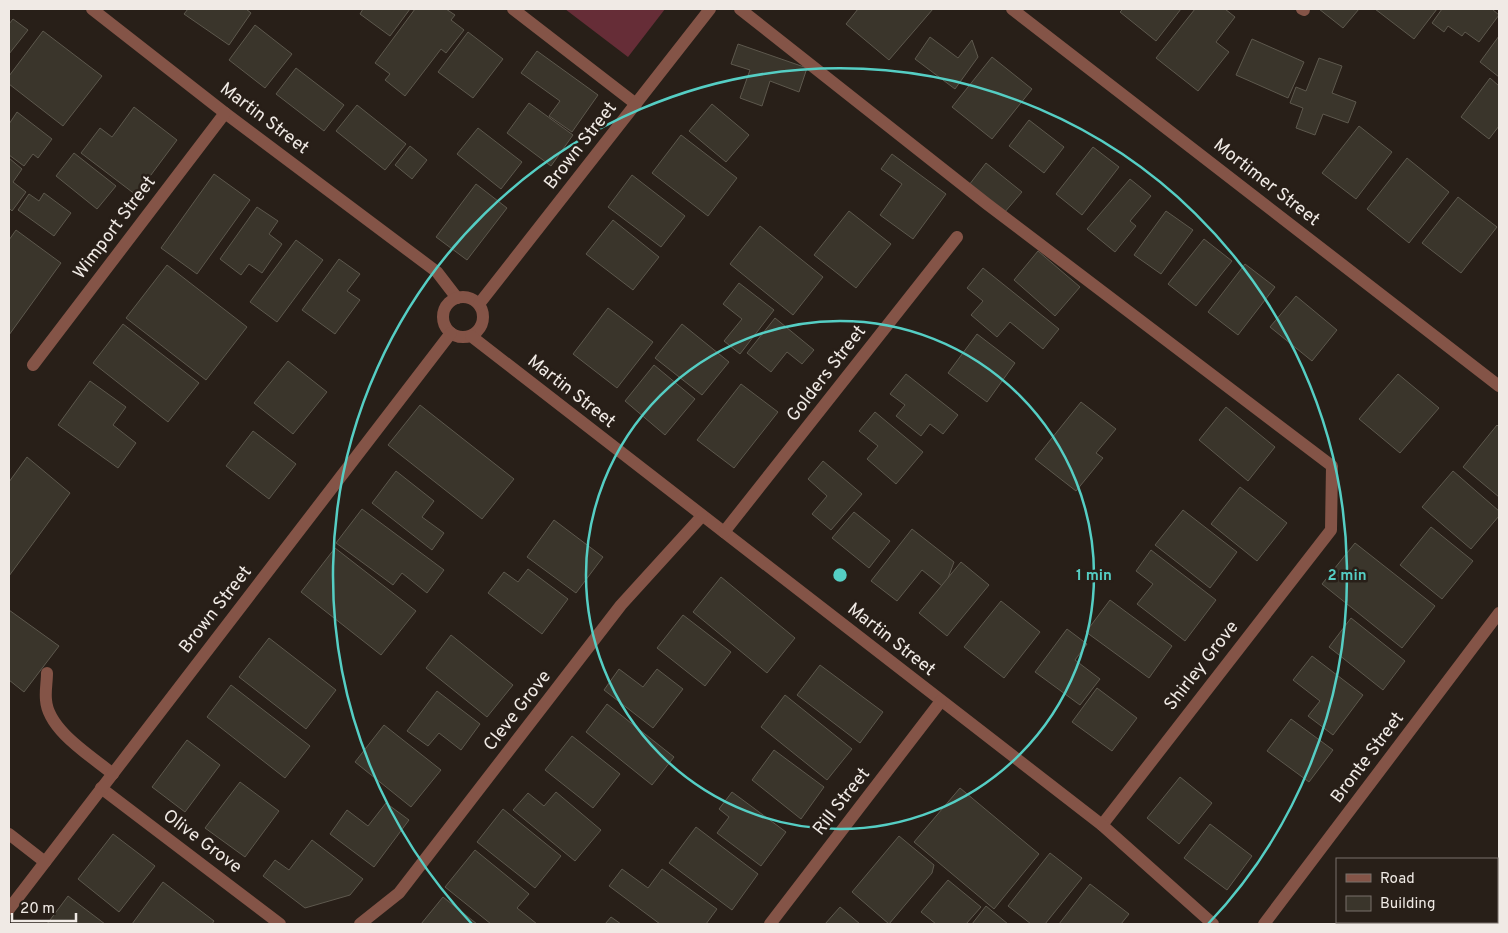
<svg xmlns="http://www.w3.org/2000/svg" width="1508" height="933" viewBox="0 0 1508 933" font-family="Overpass,sans-serif">
  <style>
    .green { fill: #662d37 }
    .building { fill: #3a352b; stroke: #5d584d }
    .lines { fill: none; stroke-linecap: round; stroke-linejoin: round }
    .minor { stroke: #845447; stroke-width: 12 }
    .ring { fill: none; stroke: #55cec4; stroke-width: 2.5 }
    .labels { text-anchor: middle; dominant-baseline: central; stroke-width: 5; stroke-linejoin: round; paint-order: stroke }
    .street-label { font-size: 18px; fill: #f0eae5; stroke: #281f18 }
    .centre { fill: #55cec4; stroke: #281f18; stroke-width: 2.5 }
    .ring-label { font-size: 15px; text-anchor: middle; font-weight: bold; fill: #55cec4; stroke: #281f18; stroke-width: 5; stroke-linejoin: round; paint-order: stroke }
  </style>
  <rect width="100%" height="100%" fill="#281f18"/>
  <polygon class="green" points="565,9 665,9 628,57"/>
  <g class="building">
    <polygon points="188,9 246,9 251,13 229,45 184,14"/>
    <polygon points="363,9 410,9 390,36 360,14"/>
    <polygon points="415,9 446,9 455,15 451,20 464,30 446,53 441,49 405,96 385,80 390,74 375,63"/>
    <polygon points="858,9 933,9 889,60 846,24"/>
    <polygon points="1123,9 1181,9 1156,41 1120,12"/>
    <polygon points="1195,9 1225,9 1235,17 1216,42 1229,52 1198,91 1156,58"/>
    <polygon points="1319,9 1359,9 1343,28"/>
    <polygon points="1375,9 1437,9 1414,39"/>
    <polygon points="1442,9 1492,9 1499,15 1479,42 1465,32 1462,36 1448,26 1444,32 1432,23"/>
    <polygon points="13,19 28,30 9,54 9,24"/>
    <polygon points="255,25 292,54 265,88 229,60"/>
    <polygon points="43,31 102,76 63,126 9,84 9,76"/>
    <polygon points="468,32 503,59 473,98 438,72"/>
    <polygon points="1499,36 1499,77 1480,62"/>
    <polygon points="930,37 958,58 972,40 978,57 955,89 915,59"/>
    <polygon points="1252,39 1304,62 1288,98 1236,75"/>
    <polygon points="738,44 807,68 799,92 770,81 762,106 740,98 750,70 731,64"/>
    <polygon points="537,51 598,95 572,132 549,116 560,101 521,73"/>
    <polygon points="992,57 1032,89 992,139 952,107"/>
    <polygon points="1319,58 1342,66 1332,93 1356,102 1348,123 1323,114 1315,135 1296,128 1303,108 1290,103 1296,87 1306,91"/>
    <polygon points="296,68 344,105 324,131 276,94"/>
    <polygon points="1490,78 1499,86 1499,126 1489,139 1461,117"/>
    <polygon points="529,103 573,135 551,166 507,133"/>
    <polygon points="712,104 749,135 726,162 689,131"/>
    <polygon points="357,105 406,144 385,170 336,131"/>
    <polygon points="134,107 177,140 136,195 81,153 100,128 112,137"/>
    <polygon points="17,112 52,139 38,158 33,154 24,166 9,155 9,124"/>
    <polygon points="1029,120 1064,147 1044,173 1009,146"/>
    <polygon points="1359,126 1392,152 1356,199 1322,173"/>
    <polygon points="478,128 522,162 501,189 457,154"/>
    <polygon points="681,135 737,178 708,216 652,173"/>
    <polygon points="410,146 427,160 412,179 395,165"/>
    <polygon points="1093,147 1119,167 1082,215 1056,194"/>
    <polygon points="74,153 116,186 97,209 56,176"/>
    <polygon points="892,154 946,194 913,239 880,215 902,184 881,169"/>
    <polygon points="9,158 22,169 13,182 26,192 12,211 9,208"/>
    <polygon points="1407,158 1449,192 1409,243 1367,209"/>
    <polygon points="986,163 1022,192 1004,213 969,185"/>
    <polygon points="214,174 250,200 197,274 161,248"/>
    <polygon points="632,175 685,216 661,247 608,207"/>
    <polygon points="1130,179 1151,196 1130,221 1136,226 1115,252 1087,229"/>
    <polygon points="476,184 507,208 467,260 436,237"/>
    <polygon points="44,193 71,213 54,236 18,210 29,194 39,201"/>
    <polygon points="1458,197 1497,227 1461,273 1422,243"/>
    <polygon points="257,207 278,221 269,234 282,244 262,273 249,264 241,275 220,259"/>
    <polygon points="849,211 891,244 856,288 814,255"/>
    <polygon points="1166,211 1193,230 1161,274 1134,255"/>
    <polygon points="613,220 659,257 633,290 586,254"/>
    <polygon points="760,226 823,277 793,315 730,264"/>
    <polygon points="16,230 61,263 9,335 9,240"/>
    <polygon points="1204,239 1232,261 1196,306 1168,284"/>
    <polygon points="296,240 323,260 277,322 250,302"/>
    <polygon points="1038,251 1080,287 1055,316 1014,280"/>
    <polygon points="339,259 360,274 347,291 360,300 335,334 302,310"/>
    <polygon points="1245,264 1275,287 1238,335 1208,312"/>
    <polygon points="167,265 247,327 206,380 126,318"/>
    <polygon points="983,268 1059,329 1043,349 1010,322 997,337 971,315 983,301 967,288"/>
    <polygon points="739,283 774,310 740,354 724,341 742,319 723,304"/>
    <polygon points="1296,296 1337,330 1312,361 1270,327"/>
    <polygon points="608,308 653,342 617,388 573,354"/>
    <polygon points="775,318 814,350 802,364 787,352 771,372 747,353"/>
    <polygon points="123,324 199,383 168,422 93,363"/>
    <polygon points="682,324 729,362 702,395 655,358"/>
    <polygon points="977,334 1015,363 987,402 948,373"/>
    <polygon points="288,361 327,392 293,434 254,403"/>
    <polygon points="654,365 695,399 665,435 625,401"/>
    <polygon points="906,374 958,415 943,434 930,424 921,436 896,416 905,405 890,394"/>
    <polygon points="1398,374 1439,408 1400,453 1359,419"/>
    <polygon points="90,381 126,407 113,425 136,443 118,468 58,425"/>
    <polygon points="741,384 778,412 734,468 697,440"/>
    <polygon points="1081,402 1116,429 1096,453 1103,458 1076,491 1035,459"/>
    <polygon points="420,405 514,479 482,519 388,445"/>
    <polygon points="1226,407 1275,447 1248,481 1199,440"/>
    <polygon points="875,412 923,452 896,484 867,459 878,446 859,431"/>
    <polygon points="1497,425 1499,427 1499,497 1463,467"/>
    <polygon points="253,431 296,464 269,499 226,466"/>
    <polygon points="27,457 70,493 9,576 9,482"/>
    <polygon points="823,461 862,494 831,530 812,514 827,496 808,479"/>
    <polygon points="396,471 434,501 422,517 444,533 432,550 372,503"/>
    <polygon points="1453,471 1499,511 1499,516 1471,549 1422,507"/>
    <polygon points="1240,487 1287,523 1257,561 1211,524"/>
    <polygon points="362,509 444,570 427,593 402,573 393,585 336,543"/>
    <polygon points="1183,510 1237,552 1210,588 1155,545"/>
    <polygon points="854,512 890,541 869,568 832,538"/>
    <polygon points="554,520 603,557 576,593 527,557"/>
    <polygon points="1431,527 1473,561 1442,599 1400,565"/>
    <polygon points="912,529 954,562 948,578 942,586 922,570 897,601 871,581"/>
    <polygon points="1355,543 1435,606 1402,648 1322,584"/>
    <polygon points="335,548 416,611 381,655 301,592"/>
    <polygon points="1151,550 1216,600 1185,641 1137,604 1153,584 1136,571"/>
    <polygon points="961,562 989,585 947,636 919,613"/>
    <polygon points="528,569 568,599 542,634 488,593 504,572 518,582"/>
    <polygon points="721,577 795,638 767,673 693,612"/>
    <polygon points="1110,600 1172,646 1149,678 1086,632"/>
    <polygon points="1001,601 1040,632 1004,678 964,647"/>
    <polygon points="9,610 59,646 24,692 9,680"/>
    <polygon points="683,615 731,652 705,686 657,648"/>
    <polygon points="1351,618 1405,661 1383,690 1329,647"/>
    <polygon points="1067,629 1087,644 1075,660 1100,679 1080,705 1035,672"/>
    <polygon points="451,635 513,685 487,717 426,668"/>
    <polygon points="269,638 336,690 306,729 239,677"/>
    <polygon points="1312,656 1363,695 1333,735 1308,716 1320,701 1293,680"/>
    <polygon points="820,665 883,712 860,743 797,695"/>
    <polygon points="619,669 643,687 657,669 683,689 653,728 604,690"/>
    <polygon points="231,685 310,746 285,778 207,717"/>
    <polygon points="1097,688 1137,718 1112,751 1072,722"/>
    <polygon points="437,691 480,724 461,750 439,733 428,746 407,731"/>
    <polygon points="785,695 852,749 827,780 761,727"/>
    <polygon points="607,704 674,757 652,785 586,732"/>
    <polygon points="1291,719 1333,750 1309,782 1267,751"/>
    <polygon points="384,725 441,770 411,807 355,762"/>
    <polygon points="572,736 620,774 593,808 545,770"/>
    <polygon points="187,740 220,765 185,812 152,787"/>
    <polygon points="774,750 824,787 801,819 752,780"/>
    <polygon points="1180,777 1212,803 1179,844 1147,818"/>
    <polygon points="240,782 279,811 245,857 205,828"/>
    <polygon points="960,788 1039,854 994,909 914,842"/>
    <polygon points="556,792 601,830 575,861 513,810 528,793 544,806"/>
    <polygon points="732,792 786,832 761,866 717,833 729,817 719,809"/>
    <polygon points="386,803 409,820 374,867 330,834 347,810 368,826"/>
    <polygon points="503,809 561,856 535,888 477,842"/>
    <polygon points="1210,824 1252,856 1227,890 1184,858"/>
    <polygon points="696,827 758,874 732,910 669,863"/>
    <polygon points="113,834 155,866 119,912 78,879"/>
    <polygon points="899,836 934,865 932,873 889,924 852,892"/>
    <polygon points="312,840 363,879 350,895 305,908 263,876 275,860 289,870"/>
    <polygon points="475,850 529,894 517,908 537,924 491,924 445,887"/>
    <polygon points="1050,853 1082,878 1045,924 1031,924 1008,906"/>
    <polygon points="622,869 648,888 662,869 717,909 706,924 660,924 609,886"/>
    <polygon points="948,880 981,907 966,924 936,924 921,912"/>
    <polygon points="163,882 214,921 212,924 132,924"/>
    <polygon points="1090,884 1129,914 1121,924 1059,924"/>
    <polygon points="68,896 105,924 47,924"/>
    <polygon points="443,897 477,924 421,924"/>
    <polygon points="986,906 1008,924 972,924"/>
    <polygon points="840,907 860,924 825,924"/>
    <polygon points="611,917 621,924 605,924"/>
  </g>
  <g class="lines">
    <g class="minor">
      <polyline points="92,9 225,113 437,272 457,298"/>
      <polyline points="513,9 636,104"/>
      <polyline points="740,9 987,204 1332,466 1331,530 1102,825"/>
      <polyline points="1012,9 1499,386"/>
      <polyline points="1302,9 1304,10"/>
      <circle cx="463" cy="317" r="20"/>
      <polyline points="479,304 710,9"/>
      <polyline points="471,336 1102,825 1213,924"/>
      <polyline points="33,365 225,113"/>
      <polyline points="724,532 957,237"/>
      <path d="M 47,673 C 47,682 45,691 46,700 C 48,730 91,756 113,774"/>
      <polyline points="101,788 280,924"/>
      <polyline points="9,834 45,862"/>
      <polyline points="9,909 451,333"/>
      <polyline points="360,924 399,893 621,605 702,516"/>
      <polyline points="770,924 941,701"/>
      <polyline points="1264,924 1499,613"/>
    </g>
  </g>
  <g class="ring">
    <circle cx="840" cy="575" r="254"/>
    <path d="M472 924A507 507 0 1 1 1208 924"/>
  </g>
  <g class="labels">
    <g class="street-label">
      <text transform="translate(264 119) rotate(37)">Martin Street</text>
      <text transform="translate(581 146) rotate(-52)">Brown Street</text>
      <text transform="translate(1266 183) rotate(38)">Mortimer Street</text>
      <text transform="translate(115 228) rotate(-53)">Wimport Street</text>
      <text transform="translate(827 374) rotate(-52)">Golders Street</text>
      <text transform="translate(571 392) rotate(38)">Martin Street</text>
      <text transform="translate(216 610) rotate(-52)">Brown Street</text>
      <text transform="translate(891 640) rotate(38)">Martin Street</text>
      <text transform="translate(1202 666) rotate(-52)">Shirley Grove</text>
      <text transform="translate(518 711) rotate(-52)">Cleve Grove</text>
      <text transform="translate(1368 758) rotate(-53)">Bronte Street</text>
      <text transform="translate(842 802) rotate(-52)">Rill Street</text>
      <text transform="translate(202 842) rotate(37)">Olive Grove</text>
    </g>
  </g>
  <circle cx="840" cy="575" r="8" class="centre"/>
  <g class="ring-label">
    <text x="1094" y="580">1 min</text>
    <text x="1347" y="580">2 min</text>
  </g>
  <rect width="1508" height="933" fill="none" stroke="#f0eae5" stroke-width="20"/>
  <rect x="1336" y="858" width="162" height="65" fill="#281f18" stroke="#78706a"/>
  <rect x="1346" y="874" width="25" height="8" fill="#845447" stroke="#78706a"/>
  <text x="1380" y="883" font-size="15" fill="#f0eae5">Road</text>
  <rect x="1346" y="896" width="25" height="15" fill="#3a352b" stroke="#78706a"/>
  <text x="1380" y="908" font-size="15" fill="#f0eae5">Building</text>
  <path d="M12 913v8h64v-8" fill="none" stroke="#f0eae5" stroke-width="2.5"/>
  <text x="20" y="913" font-size="15" fill="#f0eae5" stroke="#281f18" stroke-width="4" paint-order="stroke">20 m</text>
</svg>
